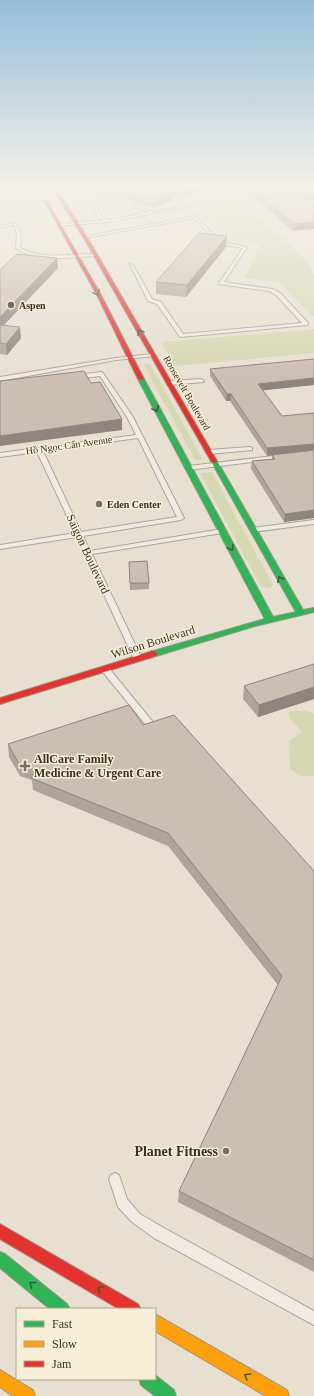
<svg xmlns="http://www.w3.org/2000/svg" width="314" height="1396" viewBox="0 0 314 1396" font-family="Georgia,serif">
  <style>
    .green { fill: #d6d7b3 }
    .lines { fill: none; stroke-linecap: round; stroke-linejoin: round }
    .lane-casing { stroke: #ada599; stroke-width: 2 }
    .fast-casing { stroke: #9c958a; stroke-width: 2 }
    .slow-casing { stroke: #9c958a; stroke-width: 2 }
    .jam-casing { stroke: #9c958a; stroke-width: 2 }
    .lane { fill: #efebe3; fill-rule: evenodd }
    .fast { fill: #30b455; fill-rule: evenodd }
    .slow { fill: #ff9f0a; fill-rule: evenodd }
    .jam { fill: #e5322d; fill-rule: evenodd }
    .wall { fill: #afa499 }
    .shaded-wall { fill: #8e867d }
    .building { fill: #cbbfb2; stroke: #8e867d }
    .oneway { stroke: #385d33 }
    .poi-dot { fill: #786c5e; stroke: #f7eed8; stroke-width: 1.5 }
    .labels { text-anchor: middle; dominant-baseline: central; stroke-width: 3; stroke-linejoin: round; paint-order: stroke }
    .far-poi-label { font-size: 10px; font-weight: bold; fill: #3d2e20; stroke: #f7eed8; text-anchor: start }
    .far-street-label { font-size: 10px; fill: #3d2e20; stroke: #f7eed8 }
    .street-label { font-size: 12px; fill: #3d2e20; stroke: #f7eed8 }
    .poi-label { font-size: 12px; font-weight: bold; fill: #3d2e20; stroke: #f7eed8; text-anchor: start }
    .near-poi-label { font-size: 14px; font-weight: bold; fill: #3d2e20; stroke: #f7eed8; text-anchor: end }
  </style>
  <rect width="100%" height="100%" fill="#e7e0d1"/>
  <g class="green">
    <polygon points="216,189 230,190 256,212 310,265 314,275 314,317 279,282 244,278 260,245 232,241 198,211 221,207 184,196"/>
    <polygon points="314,329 314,353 175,366 161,342"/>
    <polygon points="146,364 150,364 202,458 201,460 195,460 144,365"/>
    <polygon points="212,472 273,585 270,588 261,587 200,473"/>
    <polygon points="289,711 307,711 314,714 314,776 301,776 290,769 289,741 302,732 289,717"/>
  </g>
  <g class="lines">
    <defs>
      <g id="lane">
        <polygon points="83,191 120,201 119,203 90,195 102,217 109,220 149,212 132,207 133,205 154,212 190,205 160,196 161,194 197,205 109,222 59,226 60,224 104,220 99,218 86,194 58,195 56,194"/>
        <polygon points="195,216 218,239 228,243 247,247 224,282 272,289 280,293 308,323 308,325 180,337 157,304 148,301 130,264 133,265 152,299 161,302 183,334 302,323 276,295 269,291 219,284 219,283 243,248 226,245 216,241 194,218 85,238 83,237"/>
        <path d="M 15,223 C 22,230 21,238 20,248 C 42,260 71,254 95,254 L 97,255 L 95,256 C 72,257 35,263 16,248 L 17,234 L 14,225 L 0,228 L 0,226 Z"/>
        <polygon points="153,354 155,355 155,356 116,360 0,381 0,377 116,358"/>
        <path d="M 101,372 L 103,373 L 133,417 L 184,518 L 181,520 L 83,536 L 90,551 L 222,529 L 225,531 L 222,533 L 92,554 L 142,659 L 138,661 L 134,659 L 77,537 L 0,549 L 0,545 L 75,533 L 37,452 L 0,457 L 0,453 L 136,435 L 127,417 L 100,376 L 75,379 L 72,377 L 75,375 ZM 138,438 L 177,517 L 81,532 L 43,451 Z"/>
        <polygon points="201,379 204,381 203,382 169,385 166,383 169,381"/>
        <polygon points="250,447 252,448 252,450 209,454 206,452 209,450"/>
        <polygon points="283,455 286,457 285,458 188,470 185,468 188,466"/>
        <polygon points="314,520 314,524 253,532 250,530 253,528"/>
        <polygon points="102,667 108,667 152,721 153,723 152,725 146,725 102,671 101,669"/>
        <polygon points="115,1173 119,1175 127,1199 140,1214 164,1228 314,1311 314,1325 154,1238 132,1222 118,1207 109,1179 111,1175"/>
      </g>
      <g id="fast">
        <polygon points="139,378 144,379 273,617 296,612 211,461 212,460 214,459 217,461 303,610 314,608 314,612 255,626 156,656 150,656 149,654 150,652 265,619 138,379"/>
        <polygon points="0,1252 5,1254 67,1304 70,1309 50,1309 0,1268"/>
        <polygon points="155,1375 174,1390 176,1396 155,1396 141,1385 139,1379 155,1379"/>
      </g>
      <g id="slow">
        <polygon points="155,1314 287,1390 289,1396 266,1396 155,1331"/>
        <polygon points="0,1370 33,1390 35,1396 13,1396 0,1387"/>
      </g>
      <g id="jam">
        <polygon points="51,186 55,186 90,242 217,461 216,462 214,463 211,461 86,242"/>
        <polygon points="44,200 47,201 101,295 144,379 143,380 138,379 97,295"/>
        <polygon points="153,651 156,652 157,654 156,656 0,704 0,698"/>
        <polygon points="0,1224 138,1304 141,1309 119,1309 0,1239"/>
      </g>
    </defs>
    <use href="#lane" class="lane-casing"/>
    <use href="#fast" class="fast-casing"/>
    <use href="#slow" class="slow-casing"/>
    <use href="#jam" class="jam-casing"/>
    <use href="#lane" class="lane"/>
    <use href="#fast" class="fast"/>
    <use href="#slow" class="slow"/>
    <use href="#jam" class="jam"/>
  </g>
  <g class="wall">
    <polygon points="77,186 215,186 179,198 172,196 172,201 153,208"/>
    <polygon points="235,186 283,186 314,204 293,231 256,199"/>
    <polygon points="285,186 314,186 314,203"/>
    <polygon points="226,247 186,297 156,294 156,282"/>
    <polygon points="57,258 58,268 3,326 21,338 7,355 0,354 0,270"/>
    <polygon points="314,359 314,385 263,390 282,416 314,413 314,518 284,522 251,469 252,461 272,459 272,455 267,456 230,401 226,401 210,376 210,369"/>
    <polygon points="129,562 149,583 149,589 130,590"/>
    <polygon points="314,664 314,699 258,717 243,699 244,686"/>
    <polygon points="143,725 314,871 314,1272 178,1202 179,1191 278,985 168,846 33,790 32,780 20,776 9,757 8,744"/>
  </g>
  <g class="shaded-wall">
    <polygon points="197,186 215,186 179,198 179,192"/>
    <polygon points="172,194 172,201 153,208 153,201"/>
    <polygon points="314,222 314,229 293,231 294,224"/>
    <polygon points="227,236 226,247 186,297 187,285"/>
    <polygon points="57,258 58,268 0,329 0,317"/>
    <polygon points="20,327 21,338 7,355 6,344"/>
    <polygon points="314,378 314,385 257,391 258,384"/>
    <polygon points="227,394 231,394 230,401 226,401"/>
    <polygon points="122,419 122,430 0,446 0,436"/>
    <polygon points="314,444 314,451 267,456 267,448"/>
    <polygon points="314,510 314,518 284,522 285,514"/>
    <polygon points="314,687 314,699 258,717 259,705"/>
  </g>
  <g class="building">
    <polygon points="100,186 142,186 172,194 153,201"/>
    <polygon points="158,186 197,186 179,192"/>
    <polygon points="246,186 283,186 314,204 314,222 294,224 257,192"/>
    <polygon points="297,186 314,186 314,196"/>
    <polygon points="199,233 227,236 187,285 156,282"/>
    <polygon points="17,254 57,258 0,317 0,270"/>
    <polygon points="0,325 20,327 6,344 0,343"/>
    <polygon points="314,359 314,378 258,384 282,416 314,413 314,444 267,448 231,394 227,394 210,369"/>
    <polygon points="84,371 91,383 100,382 122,419 0,436 0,381"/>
    <polygon points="314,450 314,510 285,514 252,461 275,459 272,455"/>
    <polygon points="147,561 149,583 130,583 129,562"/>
    <polygon points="314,664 314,687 259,705 244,686"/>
    <polygon points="129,705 143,725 174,715 314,871 314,1260 179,1191 282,976 168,833 31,778 37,770 19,764 8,744"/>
  </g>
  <defs><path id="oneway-chevron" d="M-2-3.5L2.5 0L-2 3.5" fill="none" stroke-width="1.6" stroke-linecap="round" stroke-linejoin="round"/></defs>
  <g class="oneway">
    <use href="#oneway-chevron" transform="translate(97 293) rotate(62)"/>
    <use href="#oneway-chevron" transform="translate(140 332) rotate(-120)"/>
    <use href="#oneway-chevron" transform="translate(156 409) rotate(62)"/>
    <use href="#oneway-chevron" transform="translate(231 548) rotate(62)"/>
    <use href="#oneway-chevron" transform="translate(280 579) rotate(-119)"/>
    <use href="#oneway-chevron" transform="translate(32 1284) rotate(-141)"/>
    <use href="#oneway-chevron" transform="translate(100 1289) rotate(-149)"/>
    <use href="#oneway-chevron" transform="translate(247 1376) rotate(-149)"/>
  </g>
  <linearGradient id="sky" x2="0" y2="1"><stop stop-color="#96bed9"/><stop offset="0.49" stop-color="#f4f1ea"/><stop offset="1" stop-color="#f4f1ea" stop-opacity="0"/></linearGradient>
  <rect width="314" height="381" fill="url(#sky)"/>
  <g class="poi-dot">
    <circle cx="11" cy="305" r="4"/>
    <circle cx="99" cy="504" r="4"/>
    <path d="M23 760h4v4h4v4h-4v4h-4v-4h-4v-4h4z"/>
    <circle cx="226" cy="1151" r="4"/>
  </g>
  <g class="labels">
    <g class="far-poi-label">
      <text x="19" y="305">Aspen</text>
      <text x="107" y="504">Eden Center</text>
    </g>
    <g class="far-street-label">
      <text transform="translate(187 393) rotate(60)">Roosevelt Boulevard</text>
      <text transform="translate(69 445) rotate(-8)">Hồ Ngọc Cẩn Avenue</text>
    </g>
    <g class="street-label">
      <text transform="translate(88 554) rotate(65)">Saigon Boulevard</text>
      <text transform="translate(153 642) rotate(-17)">Wilson Boulevard</text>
    </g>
    <g class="poi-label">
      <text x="34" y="759">AllCare Family<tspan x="34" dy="14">Medicine &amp; Urgent Care</tspan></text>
    </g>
    <g class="near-poi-label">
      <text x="218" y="1151">Planet Fitness</text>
    </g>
  </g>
  <rect x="16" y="1308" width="140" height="72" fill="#f7eed8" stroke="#ada18e"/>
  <rect x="24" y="1321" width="20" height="6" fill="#30b455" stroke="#ada18e"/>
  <text x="52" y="1328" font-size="12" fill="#3d2e20">Fast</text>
  <rect x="24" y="1341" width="20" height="6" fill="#ff9f0a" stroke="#ada18e"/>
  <text x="52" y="1348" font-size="12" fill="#3d2e20">Slow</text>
  <rect x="24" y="1361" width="20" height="6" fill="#e5322d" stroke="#ada18e"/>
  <text x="52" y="1368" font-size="12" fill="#3d2e20">Jam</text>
</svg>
